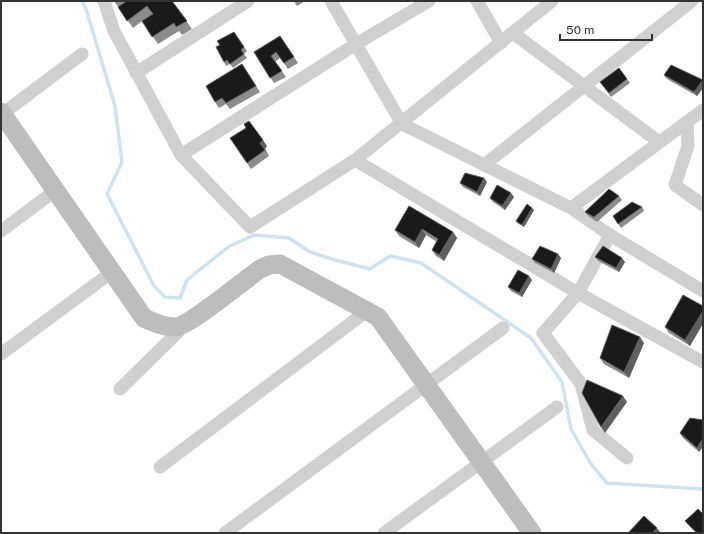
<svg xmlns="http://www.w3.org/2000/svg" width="704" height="534" viewBox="0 0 704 534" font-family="'Public Sans',sans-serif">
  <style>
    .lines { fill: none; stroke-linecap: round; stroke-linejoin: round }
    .stream { stroke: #cfe2ee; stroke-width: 3.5 }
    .street { stroke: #d0d0d0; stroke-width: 13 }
    .secondary { stroke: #bdbdbd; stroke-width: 19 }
    .wall { fill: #8c8c8c }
    .shaded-wall { fill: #5f5f5f }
    .building { fill: #1a1a1a; stroke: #5f5f5f }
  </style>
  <rect width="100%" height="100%" fill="#fff"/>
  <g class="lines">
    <polyline class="stream" points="82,1 86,9 115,106 122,162 107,194 154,286 165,297 180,298 187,280 228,247 254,235 289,238 310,252 335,260 370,269 390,256 421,263 531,338 562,382 571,429 591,464 607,483 703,489"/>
    <g class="street">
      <polyline points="104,1 114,31 181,155 250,227 355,160 552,1"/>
      <polyline points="331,1 402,124 571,208 610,235 703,291"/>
      <polyline points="477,1 501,43"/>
      <polyline points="513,33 659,142"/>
      <polyline points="136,73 248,1"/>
      <polyline points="1,115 82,54"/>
      <polyline points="687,122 688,146 675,185 703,205"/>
      <polyline points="181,155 356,44 429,1"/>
      <polyline points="355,160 578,293 703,362"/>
      <polyline points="484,165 692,1"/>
      <polyline points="571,208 703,110"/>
      <polyline points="1,231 56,190"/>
      <polyline points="610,235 578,293 543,333 581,384 593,430 627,458"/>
      <polyline points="1,354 112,272"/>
      <polyline points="120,389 178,332 178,327"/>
      <polyline points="160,467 367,311"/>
      <polyline points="225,533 503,328"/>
      <polyline points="384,533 557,407"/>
    </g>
    <path class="secondary" d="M 1,112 L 144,318 C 155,323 164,327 176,327 C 189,326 246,279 260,269 L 269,265 L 280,264 L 378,317 L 532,533"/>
  </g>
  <g class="wall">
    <polygon points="114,1 172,1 192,29 182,35 179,31 158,44 142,21 133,28"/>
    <polygon points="294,1 305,1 297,6"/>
    <polygon points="234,32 247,51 244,54 247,58 233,68 230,64 226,66 224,62 220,45"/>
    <polygon points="280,36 298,63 288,69 280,58 275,62 286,77 274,83 254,52"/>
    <polygon points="242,64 260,92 230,109 226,104 219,108 215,102"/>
    <polygon points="619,68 630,83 611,97 600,82"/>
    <polygon points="664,75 703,80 703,88 697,96 667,79"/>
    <polygon points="230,138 267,146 265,149 269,156 251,169"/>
    <polygon points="487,182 480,196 463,187 460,183"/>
    <polygon points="619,196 622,200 597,222 588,216 585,212"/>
    <polygon points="514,197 505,210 493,202 490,198"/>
    <polygon points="409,206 453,232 457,238 444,261 436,256 432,250 437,242 426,235 419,248 399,236 395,230"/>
    <polygon points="642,207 644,211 621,228 613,216"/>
    <polygon points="532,208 534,210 524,227 517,223 516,221"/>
    <polygon points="558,254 561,258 554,273 535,263 532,259"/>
    <polygon points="595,257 625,262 619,272 598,261"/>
    <polygon points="532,280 522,297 511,291 508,287"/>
    <polygon points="703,306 690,346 669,333 665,327"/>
    <polygon points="644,343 629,378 604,364 600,358"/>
    <polygon points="690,418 699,452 683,438 680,433"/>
    <polygon points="685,521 703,533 696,533 689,526"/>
  </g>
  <g class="shaded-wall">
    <polygon points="703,81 703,88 697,96 694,92"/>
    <polygon points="263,140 267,146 265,149 269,156 260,143"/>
    <polygon points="484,178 487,182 480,196 477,192"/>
    <polygon points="511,193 514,197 505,210 502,206"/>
    <polygon points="532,208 534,210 524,227 522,225"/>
    <polygon points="422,229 426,235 419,248 415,242"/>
    <polygon points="453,232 457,238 444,261 439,255"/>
    <polygon points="558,254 561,258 554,273 551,269"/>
    <polygon points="622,258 625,262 619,272 616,268"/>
    <polygon points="529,276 532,280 522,297 519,293"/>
    <polygon points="703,311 703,324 690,346 685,340"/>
    <polygon points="640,337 644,343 629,378 624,372"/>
    <polygon points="623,396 627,402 605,433 601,427"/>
    <polygon points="703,438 703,447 699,452 697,448"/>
    <polygon points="657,528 661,533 652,533"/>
  </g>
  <g class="building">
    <polygon points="127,1 172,1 187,21 176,27 174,23 152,37 142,21 153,14 147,6 127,21 118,7"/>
    <polygon points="234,32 244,47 241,50 244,54 230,64 227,60 224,62 216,47 220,45 217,41"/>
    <polygon points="280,36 294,57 284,63 276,52 271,56 282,71 270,78 254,52"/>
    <polygon points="242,64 256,86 226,103 222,98 215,102 206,86"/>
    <polygon points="671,65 703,80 694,92 664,75"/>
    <polygon points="619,68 627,79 609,93 600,82"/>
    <polygon points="249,121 263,140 260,143 265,150 247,163 230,138 246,128 244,124"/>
    <polygon points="465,173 484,178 477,192 460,183"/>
    <polygon points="497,185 511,193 502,206 490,198"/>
    <polygon points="609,189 619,196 594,217 585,212"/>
    <polygon points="632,202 642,207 618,224 613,216"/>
    <polygon points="527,204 532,208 522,225 516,221"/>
    <polygon points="409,206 453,232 439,255 432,250 438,239 422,229 415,242 395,230"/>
    <polygon points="540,246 558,254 551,269 532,259"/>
    <polygon points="603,246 622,258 616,268 595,257"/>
    <polygon points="518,270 529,276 519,293 508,287"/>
    <polygon points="683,295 703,306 703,311 685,340 665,327"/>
    <polygon points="612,325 640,337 624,372 600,358"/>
    <polygon points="587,380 623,396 601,427 582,393"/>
    <polygon points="690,418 703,420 703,438 697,448 680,433"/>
    <polygon points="698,509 703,514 703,533 697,533 685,521"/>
    <polygon points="644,516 657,528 652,533 628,533"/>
  </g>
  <rect width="704" height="534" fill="none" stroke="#333333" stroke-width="4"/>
  <path d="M560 34v6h92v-6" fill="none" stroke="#333333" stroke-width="2"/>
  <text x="566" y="34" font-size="12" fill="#333333" stroke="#ffffff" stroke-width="3" paint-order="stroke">50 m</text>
</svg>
